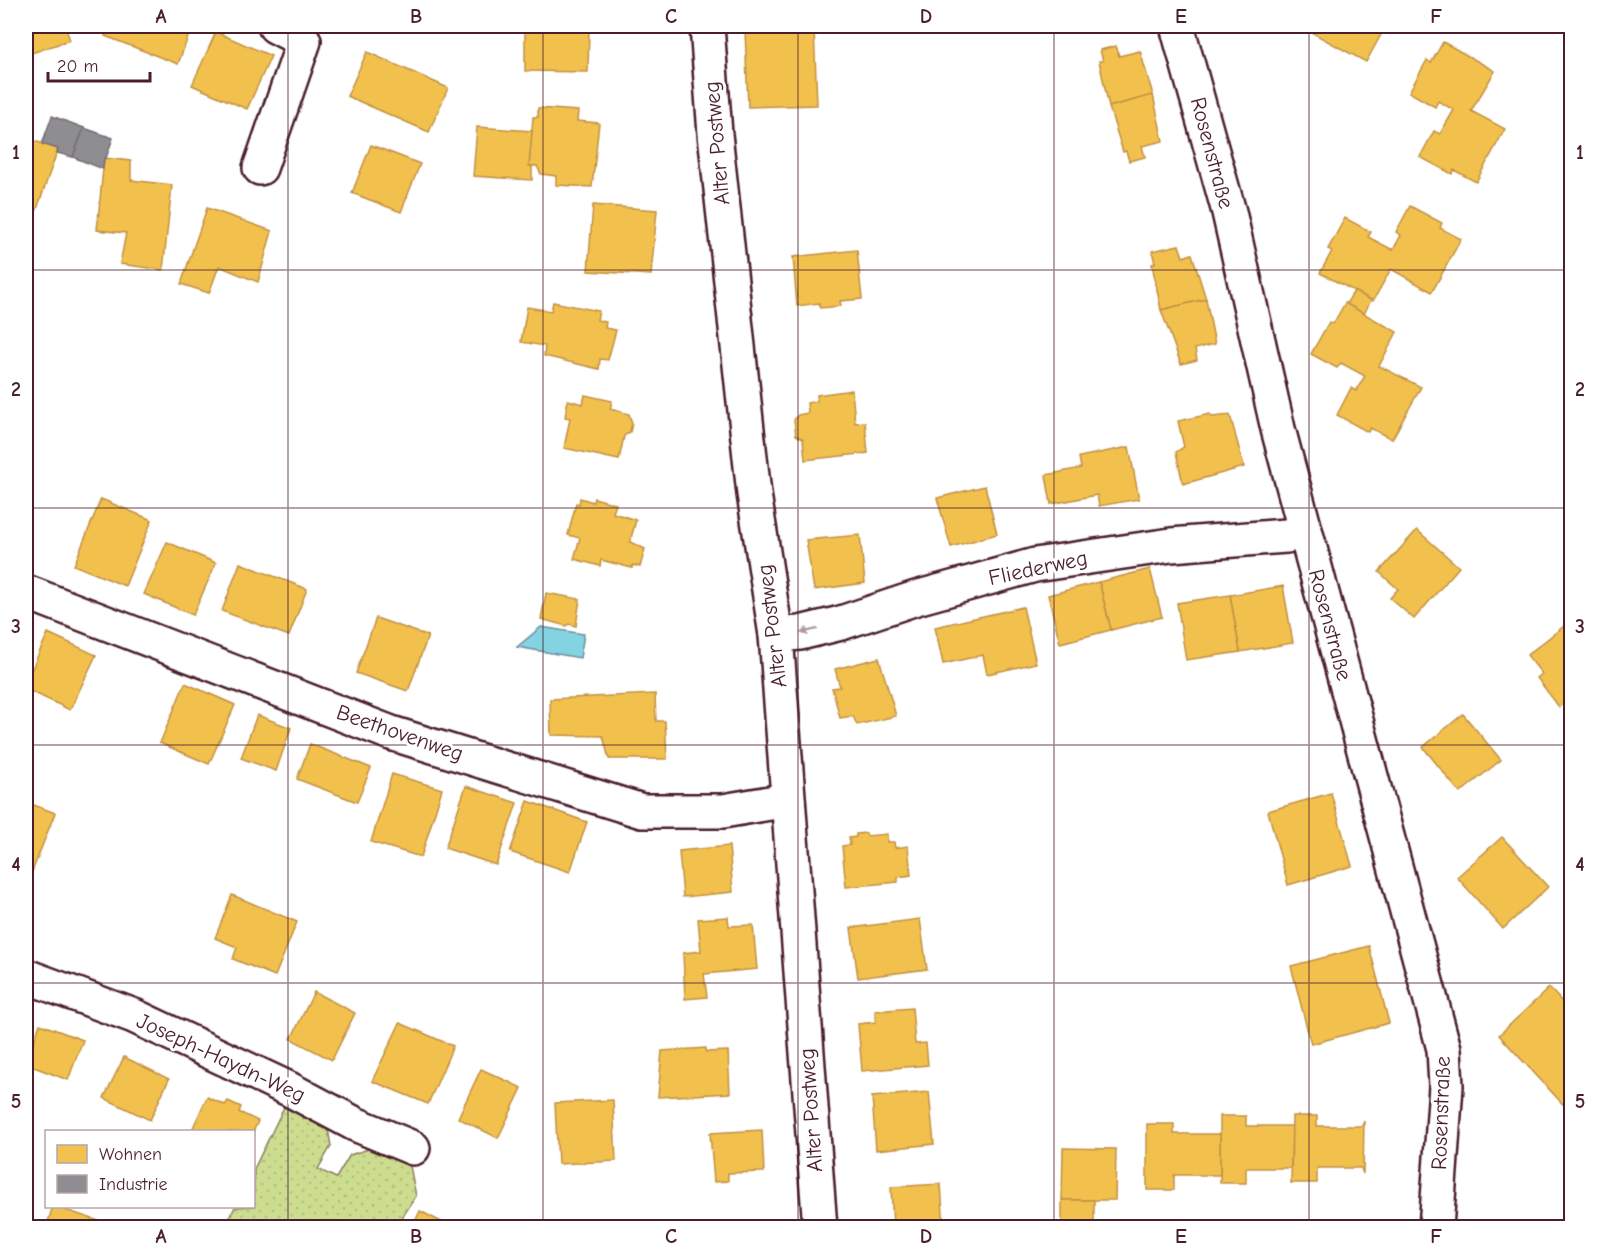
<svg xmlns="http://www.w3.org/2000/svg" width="1597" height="1253" viewBox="0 0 1597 1253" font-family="'Comic Neue',sans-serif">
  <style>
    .park { fill: url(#park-dots); stroke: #8c7e5e; stroke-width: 1.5 }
    .water { fill: #84d3e2; stroke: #6d8b99; stroke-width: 1.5 }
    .homes { fill: #f2c14e; stroke: #c09044; stroke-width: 1.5 }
    .industry { fill: #8d8d92; stroke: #796c73; stroke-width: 1.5 }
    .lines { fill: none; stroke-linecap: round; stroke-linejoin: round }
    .street-casing { stroke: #4a1f2b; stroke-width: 38 }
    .street { stroke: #fff; stroke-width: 33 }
    .oneway { fill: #ae9aa0 }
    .grid { fill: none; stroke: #4a1f2b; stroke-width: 1.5; stroke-opacity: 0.55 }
    .labels { text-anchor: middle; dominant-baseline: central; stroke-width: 6; stroke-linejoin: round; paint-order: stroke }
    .street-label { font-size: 22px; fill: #4a1f2b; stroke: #fff }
    .neatline { fill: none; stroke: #4a1f2b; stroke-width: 2 }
    .grid-label { font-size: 20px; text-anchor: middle; font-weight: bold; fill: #4a1f2b }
  </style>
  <defs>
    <pattern id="park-dots" width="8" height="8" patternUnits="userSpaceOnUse" patternTransform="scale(1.5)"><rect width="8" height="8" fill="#cddd90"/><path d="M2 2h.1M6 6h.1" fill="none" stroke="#b2bd7c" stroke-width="1.8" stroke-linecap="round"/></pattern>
  </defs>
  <rect width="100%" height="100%" fill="#fff"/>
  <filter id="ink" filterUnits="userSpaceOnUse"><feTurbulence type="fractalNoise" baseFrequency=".0167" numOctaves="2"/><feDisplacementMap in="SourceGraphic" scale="12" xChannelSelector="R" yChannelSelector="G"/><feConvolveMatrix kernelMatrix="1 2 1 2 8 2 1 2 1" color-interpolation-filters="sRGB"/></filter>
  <g filter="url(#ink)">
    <polygon class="park" points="288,1099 326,1118 331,1146 318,1169 336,1178 350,1155 384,1144 408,1156 416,1196 396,1227 239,1228 228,1221 235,1207 254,1206 254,1169"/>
    <polygon class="water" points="541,627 584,634 580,658 517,647"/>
    <g class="homes">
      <polygon points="26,26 65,26 70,40 26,55"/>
      <polygon points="109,26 192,26 178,64 105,36"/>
      <polygon points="525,26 589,26 588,72 525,71"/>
      <polygon points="1311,26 1379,26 1378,28 1383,31 1366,62 1309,31"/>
      <polygon points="814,28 817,105 748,107 745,30"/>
      <polygon points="216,32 271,56 247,109 192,85"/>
      <polygon points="1443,42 1495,71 1471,111 1505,129 1476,182 1454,170 1452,174 1420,157 1434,131 1440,134 1454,110 1438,101 1435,107 1409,92 1427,60 1431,63"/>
      <polygon points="1116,46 1119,56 1140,51 1153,95 1109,107 1099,61 1103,61 1100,50"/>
      <polygon points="367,52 448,88 429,132 347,96"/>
      <polygon points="1153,95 1163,141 1142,146 1145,157 1129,161 1126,151 1123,152 1109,107"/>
      <polygon points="538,108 578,111 577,121 599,123 592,187 556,185 556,176 541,174 537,166 529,166 533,117 538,117"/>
      <polygon points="477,127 532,131 529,166 532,166 532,180 473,176"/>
      <polygon points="26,138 58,149 36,212 26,209"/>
      <polygon points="371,145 420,164 401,212 352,193"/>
      <polygon points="104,158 131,161 131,180 172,185 163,270 120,264 126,233 97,230"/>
      <polygon points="593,205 657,210 651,275 588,271"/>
      <polygon points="1410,206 1442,223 1440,228 1461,239 1432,292 1391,269 1373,301 1320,273 1332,251 1328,249 1345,218 1371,232 1368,237 1393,250 1401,235 1396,232"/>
      <polygon points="207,208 272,231 258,282 219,266 209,293 181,284"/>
      <polygon points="1179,245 1183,257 1192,254 1206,299 1161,310 1152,264 1155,263 1152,251"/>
      <polygon points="857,250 862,299 840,301 841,306 820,308 819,303 797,306 793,257"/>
      <polygon points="1354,291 1371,300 1364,314 1346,304"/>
      <polygon points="1206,299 1215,344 1195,349 1197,360 1181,364 1161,310"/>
      <polygon points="553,302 599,311 597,320 606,322 605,328 616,330 608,360 600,359 599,369 544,356 545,346 521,342 527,307 551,311"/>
      <polygon points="1345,303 1397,332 1379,366 1421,387 1392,439 1370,428 1368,432 1337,415 1351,388 1356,391 1365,376 1341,363 1337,368 1311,354 1329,322 1333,324"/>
      <polygon points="852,390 855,423 865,422 868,453 805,460 803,439 796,435 794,420 798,415 808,413 807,403 817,401 817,395"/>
      <polygon points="585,395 612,401 610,409 629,414 632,423 630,432 624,436 619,460 564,448 570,418 565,417 568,400 583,404"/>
      <polygon points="1210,414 1212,417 1230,415 1244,467 1183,484 1176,452 1184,447 1178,421"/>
      <polygon points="1129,447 1139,499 1099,506 1097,495 1051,504 1046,475 1081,468 1079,457"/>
      <polygon points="985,486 997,534 951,547 937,498"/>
      <polygon points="580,498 593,502 594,498 616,504 613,513 636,520 630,542 645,549 640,567 633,565 632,568 601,560 600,566 574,559 580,538 568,535 576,503 579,504"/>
      <polygon points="101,499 152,520 125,586 74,565"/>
      <polygon points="1417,530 1459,567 1414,619 1390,598 1398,589 1379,572"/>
      <polygon points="860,535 865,583 814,590 806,540"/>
      <polygon points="167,542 216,563 193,615 144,594"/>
      <polygon points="240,563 307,589 289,636 222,611"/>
      <polygon points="1150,569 1162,617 1111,630 1099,582"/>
      <polygon points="1099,582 1111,630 1060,643 1048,595"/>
      <polygon points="1283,586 1293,643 1240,652 1230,595"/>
      <polygon points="546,593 580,599 576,626 569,624 566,626 541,619"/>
      <polygon points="1230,595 1240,652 1186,660 1177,603"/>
      <polygon points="1023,607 1036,663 987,674 983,655 943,664 935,627"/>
      <polygon points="376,618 428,636 408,691 356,673"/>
      <polygon points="1564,626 1572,636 1572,697 1559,707 1537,678 1542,674 1527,655"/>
      <polygon points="48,633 96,655 70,710 26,689 26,682"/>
      <polygon points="879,658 896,716 857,725 853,716 840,718 832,688 840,687 835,669"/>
      <polygon points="185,683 235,705 209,764 160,743"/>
      <polygon points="655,694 656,721 665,721 667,759 609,759 603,736 551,735 550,699"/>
      <polygon points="1463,714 1501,760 1460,793 1423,747"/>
      <polygon points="257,715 291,728 276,771 241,758"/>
      <polygon points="310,744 371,768 357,802 297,779"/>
      <polygon points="392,774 442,789 421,857 371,842"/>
      <polygon points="466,786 517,803 496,865 445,848"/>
      <polygon points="1331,793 1352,866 1288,885 1268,811"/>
      <polygon points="528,801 587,822 570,872 510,852"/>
      <polygon points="26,802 55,813 28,882 26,881"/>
      <polygon points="866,833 867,836 887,834 887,842 894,842 895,848 908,846 911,875 898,877 898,882 846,887 842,846 850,845 849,838 856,837 856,834"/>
      <polygon points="1502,837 1548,887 1503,929 1457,877"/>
      <polygon points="729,846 733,892 683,897 679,851"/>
      <polygon points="232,895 297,922 275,976 233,959 237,947 215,938"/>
      <polygon points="728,917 729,926 753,925 757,969 704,974 707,997 685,999 683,953 701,951 698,919"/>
      <polygon points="920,919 927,969 858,978 851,928"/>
      <polygon points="1369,946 1389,1023 1311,1044 1291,966"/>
      <polygon points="1549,988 1572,1012 1572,1114 1499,1035"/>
      <polygon points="314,992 355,1013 332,1060 291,1039"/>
      <polygon points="912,1008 915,1044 926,1043 928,1065 862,1071 858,1024 876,1022 875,1011"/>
      <polygon points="400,1023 453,1046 428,1104 372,1081"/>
      <polygon points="40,1024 83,1040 68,1080 26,1064"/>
      <polygon points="706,1048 706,1052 728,1051 730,1093 658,1097 662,1051"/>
      <polygon points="124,1057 169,1079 150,1120 104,1098"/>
      <polygon points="481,1069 522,1088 498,1138 458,1118"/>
      <polygon points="929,1092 934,1144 876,1150 872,1097"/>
      <polygon points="207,1097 225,1105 228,1101 241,1107 239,1112 258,1121 253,1132 191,1132"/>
      <polygon points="613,1100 616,1161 558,1164 555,1103"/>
      <polygon points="1220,1116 1246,1116 1246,1126 1292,1126 1291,1168 1246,1168 1246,1183 1220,1183"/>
      <polygon points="1292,1116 1317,1116 1317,1126 1362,1126 1364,1121 1363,1174 1361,1168 1317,1168 1317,1183 1291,1183"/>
      <polygon points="1147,1124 1174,1124 1174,1134 1220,1134 1220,1175 1174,1175 1174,1190 1147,1190"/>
      <polygon points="762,1130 764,1172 728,1173 728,1181 714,1182 710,1133"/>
      <polygon points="1063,1148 1116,1149 1115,1200 1062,1200"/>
      <polygon points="941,1184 944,1228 893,1228 891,1187"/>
      <rect x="1062" y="1200" width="32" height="28"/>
      <polygon points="53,1206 99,1221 97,1228 46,1228"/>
      <polygon points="420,1211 453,1228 412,1228"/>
    </g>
    <g class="industry">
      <polygon points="52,116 84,128 73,157 57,153 58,149 42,144"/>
      <polygon points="84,128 113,138 106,158 104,158 103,169 73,157"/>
    </g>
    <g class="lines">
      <defs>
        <g id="street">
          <polyline points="707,26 715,134 754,494 776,635 820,1228"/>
          <polyline points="1177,26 1229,212 1278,429 1444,1049 1446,1086 1436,1228"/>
          <polyline points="260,168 304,41 275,26"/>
          <polyline points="26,592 391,733 642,811 723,811 788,800"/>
          <polyline points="776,635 800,633 841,623 916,598 1035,565 1171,545 1286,536 1305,532"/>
          <polyline points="26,976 134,1016 289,1089 355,1124 413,1148"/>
        </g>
      </defs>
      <use href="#street" class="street-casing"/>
      <use href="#street" class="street"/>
    </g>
    <defs><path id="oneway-solid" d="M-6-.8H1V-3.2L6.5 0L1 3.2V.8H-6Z" transform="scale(1.5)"/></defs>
    <use class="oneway" href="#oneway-solid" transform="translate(809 631) rotate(166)"/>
  </g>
  <path class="grid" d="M 288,26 L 288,1228M 543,26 L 543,1228M 798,26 L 798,1228M 1054,26 L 1054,1228M 1309,26 L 1309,1228M 26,270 L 1572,270M 26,508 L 1572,508M 26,745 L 1572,745M 26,983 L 1572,983"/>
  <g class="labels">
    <g class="street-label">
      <text transform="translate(717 143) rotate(-95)">Alter Postweg</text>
      <text transform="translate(1212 153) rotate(75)">Rosenstraße</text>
      <text transform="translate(1038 568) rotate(-12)">Fliederweg</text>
      <text transform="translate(1330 625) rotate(75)">Rosenstraße</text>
      <text transform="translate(772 626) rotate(-97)">Alter Postweg</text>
      <text transform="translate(400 733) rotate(19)">Beethovenweg</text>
      <text transform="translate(221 1058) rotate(25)">Joseph-Haydn-Weg</text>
      <text transform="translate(811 1110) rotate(-94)">Alter Postweg</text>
      <text transform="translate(1441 1113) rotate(-88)">Rosenstraße</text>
    </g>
  </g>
  <rect width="1597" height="1253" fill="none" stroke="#fff" stroke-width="66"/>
  <rect x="45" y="1130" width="210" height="78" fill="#ffffff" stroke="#b7a5aa" stroke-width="1.5"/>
  <rect x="57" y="1145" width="30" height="18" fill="#f2c14e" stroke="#b7a5aa" stroke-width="1.5"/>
  <text x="99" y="1160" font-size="18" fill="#4a1f2b">Wohnen</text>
  <rect x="57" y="1175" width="30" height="18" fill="#8d8d92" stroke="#b7a5aa" stroke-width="1.5"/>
  <text x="99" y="1190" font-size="18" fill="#4a1f2b">Industrie</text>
  <path d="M48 72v9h102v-9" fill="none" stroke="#4a1f2b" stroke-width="3"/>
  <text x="57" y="72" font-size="18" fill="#4a1f2b" stroke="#ffffff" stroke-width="4.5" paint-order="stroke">20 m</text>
  <rect x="33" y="33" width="1531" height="1187" class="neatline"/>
  <g class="grid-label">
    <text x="161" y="23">A</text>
    <text x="416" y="23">B</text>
    <text x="671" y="23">C</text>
    <text x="926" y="23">D</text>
    <text x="1181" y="23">E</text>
    <text x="1436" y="23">F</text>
    <text x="16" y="159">1</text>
    <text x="1580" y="159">1</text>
    <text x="16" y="396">2</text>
    <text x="1580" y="396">2</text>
    <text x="16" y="633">3</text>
    <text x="1580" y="633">3</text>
    <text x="16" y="871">4</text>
    <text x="1580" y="871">4</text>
    <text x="16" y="1108">5</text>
    <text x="1580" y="1108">5</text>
    <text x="161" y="1243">A</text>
    <text x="416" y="1243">B</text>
    <text x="671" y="1243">C</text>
    <text x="926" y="1243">D</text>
    <text x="1181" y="1243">E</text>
    <text x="1436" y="1243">F</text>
  </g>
</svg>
